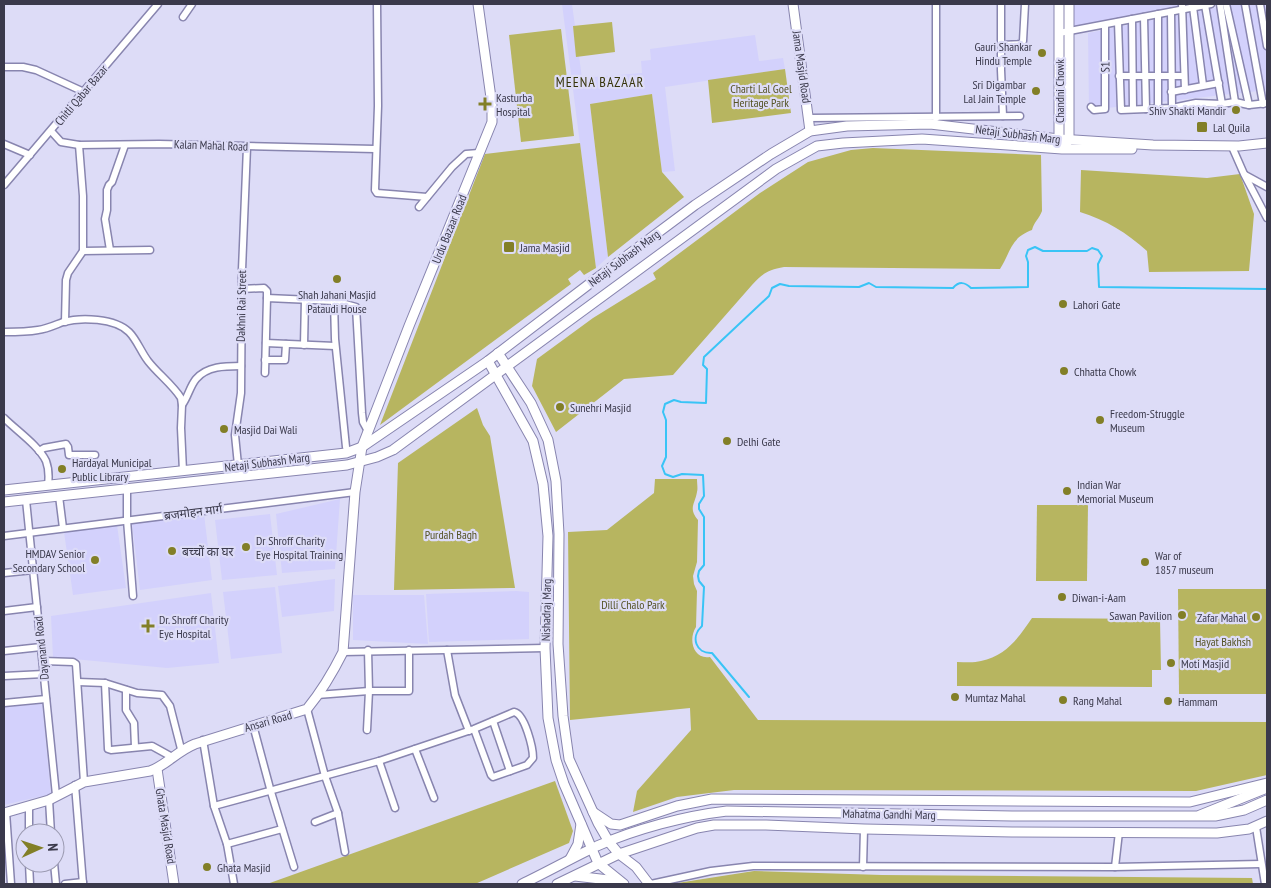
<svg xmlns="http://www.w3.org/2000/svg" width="1271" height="888" viewBox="0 0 1271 888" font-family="'PT Sans Narrow','Noto Sans Devanagari',sans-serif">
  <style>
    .built { fill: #d3d1fc }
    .green { fill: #b7b560 }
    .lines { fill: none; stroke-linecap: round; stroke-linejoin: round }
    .stream { stroke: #39c4f6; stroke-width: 2 }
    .street-casing { stroke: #8885af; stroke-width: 9 }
    .secondary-casing { stroke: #8885af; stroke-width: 11 }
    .street { stroke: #fff; stroke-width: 6 }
    .secondary { stroke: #fff; stroke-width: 9 }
    .poi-dot { fill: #827f27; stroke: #dddcf7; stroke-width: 2 }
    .labels { text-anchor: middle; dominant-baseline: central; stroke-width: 4.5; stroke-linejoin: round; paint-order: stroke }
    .poi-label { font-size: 12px; fill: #3a394b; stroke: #dddcf7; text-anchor: start }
    .street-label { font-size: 12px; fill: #3a394b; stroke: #dddcf7 }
    .park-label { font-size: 12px; fill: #555326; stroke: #dddcf7 }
    .neighbourhood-label { font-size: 14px; letter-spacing: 1px; fill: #36340a; stroke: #dddcf7 }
  </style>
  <rect width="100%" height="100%" fill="#dddcf7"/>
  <g class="built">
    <polygon points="562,4 572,4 582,78 642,73 641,61 651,60 650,49 755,35 759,61 783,58 785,69 665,87 675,171 662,172 652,94 590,104 608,257 596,268"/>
    <polygon points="1073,4 1204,4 1194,4 1073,28"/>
    <polygon points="1234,4 1267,4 1267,90 1089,110 1088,33"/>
    <polygon points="340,499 335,569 282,573 276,514"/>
    <polygon points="204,514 212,580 140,590 132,523"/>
    <polygon points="270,514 277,575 222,580 215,520"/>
    <polygon points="117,525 126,588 73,595 64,532"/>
    <polygon points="335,579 334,611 282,617 278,586"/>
    <polygon points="275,587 282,653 231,659 223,592"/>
    <polygon points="516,591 529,592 529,639 429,642 426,594"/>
    <polygon points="211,593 219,663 167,668 53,657 51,616"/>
    <polygon points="353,595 424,595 428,644 353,640"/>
    <polygon points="42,704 51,794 4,805 4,707"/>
  </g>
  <g class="green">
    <polygon points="612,22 615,52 576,57 573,26"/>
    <polygon points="561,29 574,136 521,142 509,35"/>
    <polygon points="785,69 791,113 712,123 708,80"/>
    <polygon points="652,94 662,172 684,197 608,257 590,104"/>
    <polygon points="580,143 596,268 584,275 580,270 568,279 571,284 380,425 485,154"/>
    <path d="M 873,148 L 1041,155 L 1042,211 C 1039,219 1034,222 1032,230 C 1010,238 1011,252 1000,269 L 784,267 C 768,270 763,273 752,285 L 673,375 L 624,379 L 556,432 L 532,386 L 537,359 L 593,318 L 656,279 L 653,273 L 760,193 L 808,162 L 851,150 Z"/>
    <path d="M 1081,170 L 1207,178 L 1240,174 L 1254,214 L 1249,271 L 1149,272 L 1147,251 C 1127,233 1106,220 1080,212 Z"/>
    <polygon points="477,408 483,425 490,436 515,588 394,590 398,463"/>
    <path d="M 655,479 L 697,479 C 697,483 698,489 697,492 C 695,504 688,508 698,520 L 697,562 L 693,576 L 694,584 L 697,591 L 696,627 C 688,639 693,660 710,657 L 758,720 L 1267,722 L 1267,775 L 1196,791 L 734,790 L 677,797 L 633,812 L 637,791 L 691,730 L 690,708 L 570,720 L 568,532 L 607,530 L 654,493 Z"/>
    <polygon points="1037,505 1088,505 1087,581 1036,581"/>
    <polygon points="1178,589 1267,589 1267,694 1179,694"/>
    <path d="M 1032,618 L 1160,619 L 1161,670 L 1152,670 L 1152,687 L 957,686 L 957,662 C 965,662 974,663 981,661 C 1006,656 1019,637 1032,618 Z"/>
    <polygon points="555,781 573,831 569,843 475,884 267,884"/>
    <polygon points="754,871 882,875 1252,878 1253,884 671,884"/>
  </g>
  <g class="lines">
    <path class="stream" d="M 749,697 L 712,653 C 696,654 690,637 702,626 L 704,587 L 699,581 L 698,576 L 699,571 L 704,565 L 704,517 L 699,509 L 699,504 L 704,496 L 703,475 L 682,474 L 673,477 L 665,474 L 662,466 L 666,457 L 666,420 L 663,412 L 665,404 L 674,400 L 681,402 L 706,403 L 707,369 L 703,365 L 704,357 L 769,296 L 772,288 L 780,284 L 789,286 L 859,287 L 869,283 L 876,287 L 953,288 C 959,281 965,282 971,288 L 1028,287 L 1028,262 L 1026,256 L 1028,250 L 1035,247 L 1043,251 L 1087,251 L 1092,248 L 1098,250 L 1102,256 L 1098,264 L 1099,287 L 1267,289"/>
    <defs>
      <g id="street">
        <polyline points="377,4 378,106 375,190 377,193 427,197"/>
        <polyline points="1001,4 1001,70 1003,116"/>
        <polyline points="1182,4 1185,90"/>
        <polyline points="1220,4 1235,102"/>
        <polyline points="1226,4 1249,105"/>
        <polyline points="1245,4 1263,104"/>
        <polyline points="1260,4 1267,46"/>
        <polyline points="1205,5 1222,104"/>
        <polyline points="1193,7 1203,85"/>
        <polyline points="1171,12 1172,108"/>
        <polyline points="1158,14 1158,108"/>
        <polyline points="183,17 192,4"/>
        <polyline points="1144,17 1146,109"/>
        <polyline points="1132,19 1133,109"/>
        <polyline points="1118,22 1121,110 1172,108 1196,103 1222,104 1235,102 1249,105 1267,103"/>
        <polyline points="1059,33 1211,4"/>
        <polyline points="1001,45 1021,44 1023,41 1025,4"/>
        <polyline points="4,67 23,67 36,70 84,92"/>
        <polyline points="1119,76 1184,76"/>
        <polyline points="1171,92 1219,83"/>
        <polyline points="1091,107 1094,110 1105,109 1105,25"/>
        <polyline points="809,118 1020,116"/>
        <polyline points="936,118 936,4"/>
        <polyline points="51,131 61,142 79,145 159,144 375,149"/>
        <polyline points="4,144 30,155"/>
        <polyline points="1233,149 1244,174 1267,218"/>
        <polyline points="1245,175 1267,187"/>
        <polyline points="4,185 158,4"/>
        <polyline points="419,207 452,167 466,154 479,153"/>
        <polyline points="110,250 105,219 107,210 107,190 109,185 112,182 125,145"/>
        <polyline points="83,251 150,250"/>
        <polyline points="241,289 264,288 267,291 267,298"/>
        <polyline points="334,301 335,339 346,447"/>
        <polyline points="65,322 66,280 68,273 83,251 83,196 79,145"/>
        <path d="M 4,332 C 15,332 27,332 38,330 C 47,329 55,325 63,322 C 81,317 115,318 129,332 C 137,340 141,352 148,361 C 158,374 172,384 181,398 L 182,405 L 181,428 L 183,471"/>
        <polyline points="266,343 335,346"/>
        <polyline points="304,345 305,299"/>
        <polyline points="265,360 285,360 286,344"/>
        <polyline points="265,373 267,298 334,301 356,307 362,413 363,422 368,431"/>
        <path d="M 182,405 C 188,397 190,386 196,379 C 207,366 225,366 241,366"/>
        <path d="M 4,418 C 16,430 39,446 46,461 C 49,469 49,477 48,485"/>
        <polyline points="39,451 44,448 66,444 68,447 69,455 95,455"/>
        <polyline points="238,465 235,435 241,393 242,270 247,147"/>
        <polyline points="127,489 127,520 133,596"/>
        <polyline points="59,496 63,528"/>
        <polyline points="26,500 56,795"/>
        <polyline points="4,536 355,492"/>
        <polyline points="4,573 33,570"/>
        <polyline points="4,611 37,607"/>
        <polyline points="447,650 455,695 469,731"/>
        <polyline points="4,651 41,647"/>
        <polyline points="343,652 545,648"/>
        <polyline points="43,661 73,662 76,664 84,782"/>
        <polyline points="4,676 44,674"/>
        <polyline points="78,682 105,683 137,693 162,695 170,706 181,749"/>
        <polyline points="105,683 108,749 111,750 152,746 172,757"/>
        <polyline points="126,690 126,710 134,723 135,747"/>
        <polyline points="317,695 369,691 409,691 409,650"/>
        <polyline points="4,703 46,699"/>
        <polyline points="307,709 325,776 338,813 345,852"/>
        <polyline points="493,721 510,771"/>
        <polyline points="253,725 271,792 294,867"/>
        <polyline points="367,730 369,691 368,650"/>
        <polyline points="203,740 214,806 227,844 234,884"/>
        <polyline points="415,749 434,798"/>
        <polyline points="379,761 395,808"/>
        <polyline points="75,785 83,884"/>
        <polyline points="49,800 51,833"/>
        <polyline points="29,806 29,833"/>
        <path d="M 214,806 L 379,761 L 474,729 L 514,712 C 525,714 533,748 533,758 L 527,765 L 493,777 L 491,775 L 474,729"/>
        <polyline points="6,812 11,884"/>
        <polyline points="315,822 338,813"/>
        <polyline points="1256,827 1265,884"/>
        <polyline points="227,844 282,829"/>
        <polyline points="29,863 30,884"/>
        <polyline points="54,863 56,884"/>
        <polyline points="863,867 864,829"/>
        <polyline points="1115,867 1119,832"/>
        <polyline points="65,884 83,882"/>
        <polyline points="651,884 711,871 753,866 1115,867 1261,864"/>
      </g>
      <g id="secondary">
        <polyline points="793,4 810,131"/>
        <polyline points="1059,4 1059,139 1060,143"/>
        <polyline points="1065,145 1069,140 1069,4"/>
        <polyline points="498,353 531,403 548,440 556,481 559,534 558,644 563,716 569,759 598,823 609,842 619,854 636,867 649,884"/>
        <polyline points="488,361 533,441 543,484 548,536 545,648 548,718 556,760 564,784 598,863 624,884"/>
        <polyline points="4,490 346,453 362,447 488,361 601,275 695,205 771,154 810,131 847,126 930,124 1059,139 1153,145 1239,146 1267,143"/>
        <polyline points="4,502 347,465 377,457 393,450 776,169 817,146 843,143 922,139 1062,149 1132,149"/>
        <polyline points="157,769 174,884"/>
        <polyline points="593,812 611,824 620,825 677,806 712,799 1190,802 1267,783"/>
        <path d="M 4,813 L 49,800 L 84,782 L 150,771 C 167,765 177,751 195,744 L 307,709 C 321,692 333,672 343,652 L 355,492 L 362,447 L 409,326 L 492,122 L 492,105 L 478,4"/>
        <polyline points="1200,815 1267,788"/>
        <polyline points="570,859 578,844 581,824"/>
        <polyline points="575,876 617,881"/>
        <path d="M 522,884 C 547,872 572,858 597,846 C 636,829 684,816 727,811 L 1012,816 L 1215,816 L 1244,810 L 1267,800"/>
        <polyline points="557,884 619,854 697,828 714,825 766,825 864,829 1012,832 1217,833 1249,829 1267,821"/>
      </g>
    </defs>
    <use href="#street" class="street-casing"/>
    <use href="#secondary" class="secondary-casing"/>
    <use href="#street" class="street"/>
    <use href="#secondary" class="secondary"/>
  </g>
  <g class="poi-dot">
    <circle cx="1042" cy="53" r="5"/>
    <circle cx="1036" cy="91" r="5"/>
    <path d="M482.5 96.5h5v5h5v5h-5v5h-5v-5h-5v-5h5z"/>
    <circle cx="1236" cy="110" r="5"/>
    <rect x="1196" y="121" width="12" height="12" rx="2.5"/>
    <rect x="503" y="241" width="12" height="12" rx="2.5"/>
    <circle cx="337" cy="279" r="5"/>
    <circle cx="1063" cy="304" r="5"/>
    <circle cx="1064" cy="371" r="5"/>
    <circle cx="560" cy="407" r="5"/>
    <circle cx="1100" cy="420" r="5"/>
    <circle cx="224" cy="429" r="5"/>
    <circle cx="727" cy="441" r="5"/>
    <circle cx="62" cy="469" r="5"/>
    <circle cx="1067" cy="491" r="5"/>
    <circle cx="246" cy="547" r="5"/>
    <circle cx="172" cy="551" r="5"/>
    <circle cx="95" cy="560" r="5"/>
    <circle cx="1145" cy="562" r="5"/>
    <circle cx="1062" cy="597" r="5"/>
    <circle cx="1182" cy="615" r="5"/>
    <circle cx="1256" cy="617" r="5"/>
    <path d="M145.5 618.5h5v5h5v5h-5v5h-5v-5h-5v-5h5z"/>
    <circle cx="1171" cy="663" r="5"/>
    <circle cx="955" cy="697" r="5"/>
    <circle cx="1063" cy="700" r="5"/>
    <circle cx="1168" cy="701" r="5"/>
    <circle cx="207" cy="867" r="5"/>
  </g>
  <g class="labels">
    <g class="poi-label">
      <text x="1032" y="46" text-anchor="end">Gauri Shankar<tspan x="1032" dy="14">Hindu Temple</tspan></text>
      <text x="1026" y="84" text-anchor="end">Sri Digambar<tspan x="1026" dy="14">Lal Jain Temple</tspan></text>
      <text x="496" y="97">Kasturba<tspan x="496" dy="14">Hospital</tspan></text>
      <text x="1226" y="110" text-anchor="end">Shiv Shakti Mandir</text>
      <text x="1213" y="127">Lal Quila</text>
      <text x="520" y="247">Jama Masjid</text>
      <text x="337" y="294" text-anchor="middle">Shah Jahani Masjid<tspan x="337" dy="14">Pataudi House</tspan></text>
      <text x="1073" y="304">Lahori Gate</text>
      <text x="1074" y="371">Chhatta Chowk</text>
      <text x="570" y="407">Sunehri Masjid</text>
      <text x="1110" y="413">Freedom-Struggle<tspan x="1110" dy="14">Museum</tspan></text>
      <text x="234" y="429">Masjid Dai Wali</text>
      <text x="737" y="441">Delhi Gate</text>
      <text x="72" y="462">Hardayal Municipal<tspan x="72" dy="14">Public Library</tspan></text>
      <text x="1077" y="484">Indian War<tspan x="1077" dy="14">Memorial Museum</tspan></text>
      <text x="256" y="540">Dr Shroff Charity<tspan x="256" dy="14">Eye Hospital Training</tspan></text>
      <text x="182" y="551">बच्चों का घर</text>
      <text x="85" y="553" text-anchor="end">HMDAV Senior<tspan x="85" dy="14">Secondary School</tspan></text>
      <text x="1155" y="555">War of<tspan x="1155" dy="14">1857 museum</tspan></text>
      <text x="1072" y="597">Diwan-i-Aam</text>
      <text x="1172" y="615" text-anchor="end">Sawan Pavilion</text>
      <text x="1246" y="617" text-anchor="end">Zafar Mahal</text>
      <text x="159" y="619">Dr. Shroff Charity<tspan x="159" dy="14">Eye Hospital</tspan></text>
      <text x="1181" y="663">Moti Masjid</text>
      <text x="965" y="697">Mumtaz Mahal</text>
      <text x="1073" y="700">Rang Mahal</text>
      <text x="1178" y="701">Hammam</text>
      <text x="217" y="867">Ghata Masjid</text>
    </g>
    <g class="street-label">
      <text transform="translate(802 67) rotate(82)">Jama Masjid Road</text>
      <text transform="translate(1105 67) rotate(-91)">S1</text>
      <text transform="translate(1059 91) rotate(-90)">Chandni Chowk</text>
      <text transform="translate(81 95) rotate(-50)">Chitli Qabar Bazar</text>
      <text transform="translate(1018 134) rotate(7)">Netaji Subhash Marg</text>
      <text transform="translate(211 145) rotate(2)">Kalan Mahal Road</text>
      <text transform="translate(449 229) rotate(-68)">Urdu Bazaar Road</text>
      <text transform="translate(624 258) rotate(-37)">Netaji Subhash Marg</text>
      <text transform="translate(241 306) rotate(-89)">Dakhni Rai Street</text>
      <text transform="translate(267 462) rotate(-7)">Netaji Subhash Marg</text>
      <text transform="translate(193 512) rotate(-7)">ब्रजमोहन मार्ग</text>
      <text transform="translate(546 610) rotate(-89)">Nishadraj Marg</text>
      <text transform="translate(41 648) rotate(-96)">Dayanand Road</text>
      <text transform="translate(268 721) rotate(-16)">Ansari Road</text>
      <text transform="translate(889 814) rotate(1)">Mahatma Gandhi Marg</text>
      <text transform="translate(166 826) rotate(81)">Ghata Masjid Road</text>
    </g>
    <g class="park-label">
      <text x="761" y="88">Charti Lal Goel<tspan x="761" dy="14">Heritage Park</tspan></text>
      <text x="451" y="534">Purdah Bagh</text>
      <text x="633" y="604">Dilli Chalo Park</text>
      <text x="1223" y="641">Hayat Bakhsh</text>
    </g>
    <g class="neighbourhood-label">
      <text x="600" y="82">MEENA BAZAAR</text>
    </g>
  </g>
  <rect width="1271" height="888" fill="none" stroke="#3a394b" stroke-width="10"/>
  <g transform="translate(40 848) rotate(87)"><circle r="24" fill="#dddcf7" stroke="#9c9bb2"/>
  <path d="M0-4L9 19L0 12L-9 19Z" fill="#827f27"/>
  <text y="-8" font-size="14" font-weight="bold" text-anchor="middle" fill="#3a394b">N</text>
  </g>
</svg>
